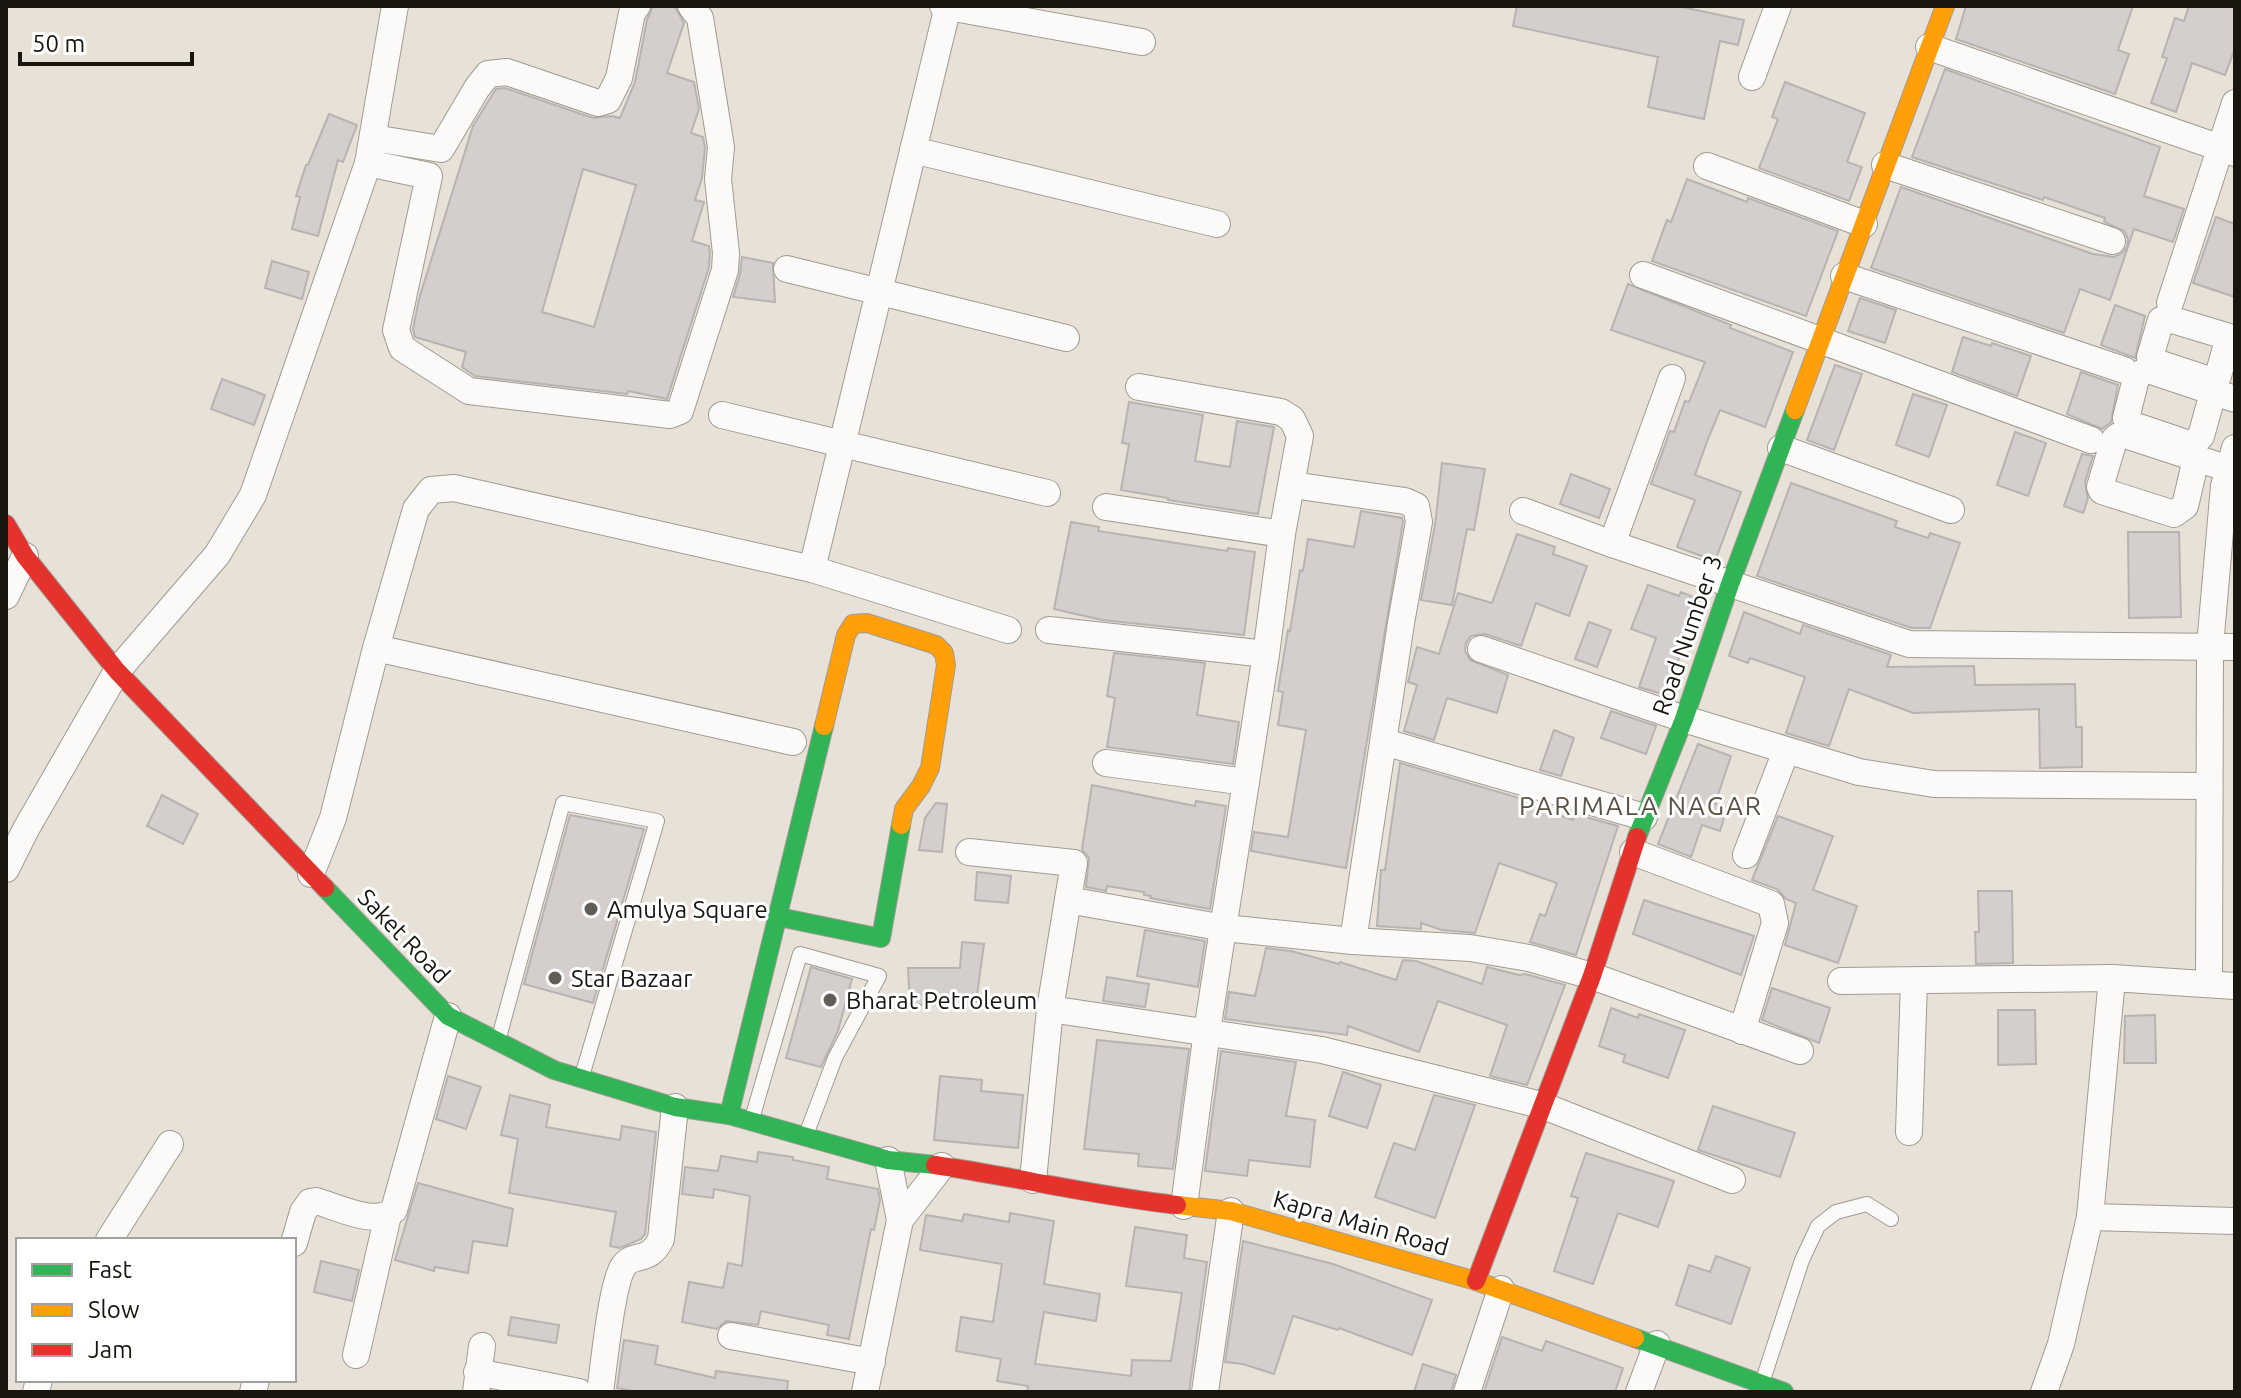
<svg xmlns="http://www.w3.org/2000/svg" width="2241" height="1398" viewBox="0 0 2241 1398" font-family="Ubuntu,sans-serif">
  <style>
    .building { fill: #d4cecd; stroke: #b8b3b1; stroke-width: 2; fill-rule: evenodd }
    .lines { fill: none; stroke-linecap: round; stroke-linejoin: round }
    .lane-casing { stroke: #a09b93; stroke-width: 16 }
    .street-casing { stroke: #a09b93; stroke-width: 28 }
    .fast-casing { stroke: #a09b93; stroke-width: 20 }
    .slow-casing { stroke: #a09b93; stroke-width: 20 }
    .jam-casing { stroke: #a09b93; stroke-width: 20 }
    .lane { stroke: #fbfaf9; stroke-width: 14 }
    .street { stroke: #fbfaf9; stroke-width: 26 }
    .fast { stroke: #30b455; stroke-width: 18 }
    .slow { stroke: #ff9f0a; stroke-width: 18 }
    .jam { stroke: #e5322d; stroke-width: 18 }
    .poi-dot { fill: #615c55; stroke: #fff; stroke-width: 3 }
    .labels { text-anchor: middle; dominant-baseline: central; stroke-width: 6; stroke-linejoin: round; paint-order: stroke }
    .street-label { font-size: 24px; fill: #19150f; stroke: #fff }
    .poi-label { font-size: 24px; fill: #19150f; stroke: #fff; text-anchor: start }
    .neighbourhood-label { font-size: 26px; letter-spacing: 2px; fill: #5b5142; stroke: #fff }
  </style>
  <rect width="100%" height="100%" fill="#e7e1d7"/>
  <g class="building">
    <path d="M 653,6 L 675,7 L 684,23 L 667,73 L 694,82 L 699,109 L 691,133 L 703,137 L 705,148 L 702,178 L 695,200 L 704,202 L 692,241 L 709,246 L 710,253 L 709,267 L 667,399 L 628,391 L 627,394 L 475,376 L 462,367 L 466,352 L 415,337 L 413,329 L 419,299 L 473,126 L 496,89 L 505,88 L 593,118 L 612,116 L 620,118 L 635,82 L 647,20 ZM 583,169 L 636,185 L 594,327 L 542,312 Z"/>
    <polygon points="1517,6 1677,6 1744,20 1738,45 1720,41 1704,119 1648,107 1658,57 1513,26"/>
    <polygon points="1966,6 2133,6 2118,50 2129,54 2115,94 1956,39"/>
    <polygon points="2189,6 2235,6 2235,48 2225,75 2192,63 2176,112 2151,103 2167,58 2162,57 2175,18 2184,21"/>
    <polygon points="1945,69 2160,147 2144,196 2184,209 2173,242 2134,229 2110,300 2080,289 2064,333 1871,268 1901,187 2093,254 2114,257 2122,253 2127,247 2128,239 2124,231 2104,222 2105,218 2044,197 2043,200 1912,157"/>
    <polygon points="1785,82 1865,113 1847,162 1862,167 1849,201 1759,168 1778,119 1772,117"/>
    <polygon points="329,114 357,125 343,162 338,160 318,236 292,229 300,197 296,196 306,165 308,165"/>
    <polygon points="1687,179 1747,202 1748,198 1838,231 1806,316 1652,261 1667,220 1671,222"/>
    <polygon points="2216,217 2235,224 2235,297 2193,283"/>
    <polygon points="742,257 773,263 775,302 733,297 740,274"/>
    <polygon points="272,261 309,272 302,299 265,288"/>
    <polygon points="1628,284 1731,325 1730,328 1793,352 1765,427 1720,410 1708,439 1695,475 1741,492 1715,561 1677,547 1695,500 1651,484 1670,431 1674,432 1685,401 1689,402 1705,362 1611,330"/>
    <polygon points="1860,298 1896,310 1885,343 1848,331"/>
    <polygon points="2115,305 2145,316 2135,358 2101,345"/>
    <polygon points="1963,337 1991,346 1992,343 2031,356 2017,396 1952,372"/>
    <polygon points="1835,365 1862,374 1834,450 1807,440"/>
    <polygon points="2081,372 2118,385 2111,422 2102,429 2067,414"/>
    <polygon points="222,379 265,395 254,425 211,409"/>
    <polygon points="1913,394 1947,405 1929,457 1896,445"/>
    <polygon points="1129,402 1203,415 1195,461 1230,467 1237,421 1274,427 1258,514 1168,500 1168,498 1121,490 1129,444 1122,443"/>
    <polygon points="2015,432 2046,443 2028,496 1997,485"/>
    <polygon points="2082,454 2093,456 2085,482 2088,499 2083,513 2064,506"/>
    <polygon points="1442,463 1485,469 1474,530 1467,529 1452,605 1421,600 1435,525"/>
    <polygon points="1571,474 1610,489 1599,518 1560,504"/>
    <polygon points="1791,483 1897,521 1895,527 1928,538 1930,533 1960,543 1930,628 1912,628 1757,576"/>
    <polygon points="1361,511 1402,518 1403,522 1346,868 1251,851 1254,832 1288,837 1306,730 1278,725 1283,692 1278,691 1288,630 1290,631 1300,570 1303,571 1308,539 1354,547"/>
    <polygon points="1071,522 1099,527 1098,531 1157,540 1227,551 1228,548 1255,552 1244,635 1102,620 1054,609"/>
    <polygon points="2128,532 2179,532 2181,617 2129,618"/>
    <polygon points="1517,534 1555,547 1553,554 1587,566 1569,616 1536,603 1521,646 1485,634 1471,636 1466,643 1465,651 1470,660 1508,675 1497,713 1447,698 1434,740 1404,731 1417,685 1408,682 1417,647 1439,654 1458,593 1492,603"/>
    <polygon points="1648,585 1679,596 1681,592 1701,600 1665,695 1639,687 1656,638 1631,629"/>
    <polygon points="1744,612 1800,634 1803,625 1891,655 1887,667 1974,666 1975,685 2075,684 2076,727 2082,727 2082,767 2040,768 2039,709 1913,713 1849,689 1829,746 1786,733 1805,677 1750,658 1748,663 1729,656"/>
    <polygon points="1589,622 1611,630 1597,667 1575,659"/>
    <polygon points="1114,653 1205,663 1197,715 1239,722 1233,764 1107,747 1115,698 1107,696"/>
    <polygon points="1611,711 1656,726 1646,754 1601,738"/>
    <polygon points="1554,730 1574,738 1561,776 1540,770"/>
    <polygon points="1698,744 1731,756 1715,804 1727,808 1720,831 1702,825 1691,857 1658,844"/>
    <polygon points="1400,763 1526,800 1525,803 1573,820 1575,814 1618,826 1576,955 1530,942 1540,914 1545,916 1557,883 1499,863 1475,933 1442,930 1421,923 1421,929 1377,926 1381,870 1385,870"/>
    <polygon points="1092,785 1195,806 1196,801 1226,806 1210,909 1150,898 1151,896 1144,895 1144,892 1107,886 1106,891 1086,887 1089,858 1082,849"/>
    <polygon points="162,795 198,814 183,844 147,826"/>
    <polygon points="936,803 947,804 942,852 919,850 925,818"/>
    <polygon points="570,815 644,829 593,1003 524,984"/>
    <polygon points="1778,816 1833,836 1813,890 1857,906 1838,963 1785,945 1796,903 1786,899 1777,889 1752,880"/>
    <polygon points="977,872 1011,876 1008,903 975,900"/>
    <polygon points="1978,891 2012,891 2013,963 1976,964 1975,932 1979,932"/>
    <polygon points="1644,900 1754,936 1741,975 1633,934"/>
    <polygon points="1145,930 1205,941 1198,987 1137,976"/>
    <polygon points="962,942 984,944 976,1002 948,999 948,1004 910,1005 908,968 960,968"/>
    <polygon points="1266,948 1291,951 1339,964 1340,962 1396,980 1403,960 1416,961 1482,984 1487,967 1519,975 1525,974 1565,985 1527,1085 1490,1076 1507,1025 1438,1001 1419,1052 1348,1026 1347,1035 1225,1019 1229,992 1255,996"/>
    <polygon points="811,967 852,979 838,1031 821,1067 786,1058"/>
    <polygon points="1107,977 1149,984 1145,1007 1103,1001"/>
    <polygon points="1772,988 1830,1008 1819,1043 1762,1020"/>
    <polygon points="1611,1008 1638,1018 1639,1014 1685,1030 1668,1078 1623,1062 1625,1055 1599,1046"/>
    <polygon points="1998,1010 2035,1010 2036,1064 1998,1065"/>
    <polygon points="2155,1015 2156,1063 2124,1063 2125,1016"/>
    <polygon points="1097,1040 1189,1049 1173,1169 1138,1166 1139,1154 1084,1149"/>
    <polygon points="1221,1051 1296,1062 1286,1116 1315,1120 1310,1167 1249,1160 1247,1176 1205,1171"/>
    <polygon points="1343,1072 1381,1085 1367,1128 1329,1116"/>
    <polygon points="448,1076 481,1087 466,1129 436,1119"/>
    <polygon points="940,1076 982,1080 981,1091 1023,1095 1018,1148 934,1140"/>
    <polygon points="510,1095 550,1105 546,1127 620,1140 622,1126 656,1132 645,1234 641,1239 620,1248 610,1246 616,1212 509,1193 518,1139 501,1135"/>
    <polygon points="1434,1095 1475,1105 1435,1218 1375,1197 1394,1143 1415,1150"/>
    <polygon points="1713,1106 1795,1133 1780,1177 1698,1150"/>
    <polygon points="758,1152 793,1157 793,1160 829,1167 827,1179 878,1189 880,1200 874,1230 871,1229 849,1339 827,1335 829,1325 761,1311 758,1325 726,1321 717,1329 682,1322 689,1282 723,1288 728,1263 742,1266 750,1196 714,1189 713,1198 682,1194 685,1167 718,1171 721,1156 757,1162"/>
    <polygon points="1586,1153 1674,1181 1658,1227 1618,1213 1593,1284 1554,1271 1578,1198 1571,1196"/>
    <polygon points="418,1183 513,1209 507,1246 473,1241 468,1273 435,1267 434,1271 395,1260"/>
    <polygon points="1010,1213 1054,1221 1044,1284 1100,1294 1096,1321 1044,1312 1035,1364 1131,1376 1132,1360 1171,1361 1182,1293 1126,1286 1135,1227 1187,1235 1184,1258 1207,1262 1189,1392 1027,1392 1028,1386 997,1381 1001,1359 956,1351 961,1317 993,1322 1002,1264 920,1250 926,1215 962,1221 964,1214 1009,1222"/>
    <polygon points="1243,1241 1333,1264 1432,1300 1412,1355 1339,1328 1338,1330 1293,1316 1274,1374 1243,1364 1225,1362"/>
    <polygon points="1716,1256 1750,1268 1731,1324 1676,1305 1689,1265 1710,1272"/>
    <polygon points="321,1261 359,1270 352,1301 314,1292"/>
    <polygon points="511,1317 559,1325 556,1343 508,1335"/>
    <polygon points="1502,1337 1542,1351 1546,1341 1623,1368 1615,1392 1484,1392"/>
    <polygon points="624,1340 658,1346 655,1364 715,1378 716,1371 788,1381 787,1392 637,1392 617,1388"/>
    <polygon points="1423,1364 1456,1375 1451,1392 1414,1392"/>
  </g>
  <g class="lines">
    <defs>
      <g id="lane">
        <polyline points="498,1041 563,803 657,821 582,1076"/>
        <polyline points="751,1122 800,954 879,976 835,1058 806,1135"/>
        <polyline points="1762,1383 1802,1260 1818,1226 1836,1212 1867,1204 1891,1219"/>
      </g>
      <g id="street">
        <polyline points="943,6 1142,42"/>
        <polyline points="1929,47 2235,153"/>
        <polyline points="1752,77 1778,6"/>
        <polyline points="373,138 441,149 477,88 488,74 507,72 598,103 608,100 619,78 632,13 637,6"/>
        <polyline points="913,150 1217,224"/>
        <polyline points="368,163 429,176 396,330 402,348 469,391 670,415 680,411 725,270 726,253 718,179 721,147 700,18 691,6"/>
        <polyline points="1885,165 2112,241"/>
        <polyline points="1707,166 1864,224"/>
        <polyline points="787,269 1066,338"/>
        <polyline points="1643,275 2091,440"/>
        <polyline points="1844,276 2124,370"/>
        <polyline points="2170,303 2235,103"/>
        <polyline points="2229,337 2218,376 2210,380 2152,361 2150,357 2161,320 2166,318 2229,337 2235,338"/>
        <polyline points="1139,387 1281,412 1292,419 1300,436 1282,534 1266,654 1207,1031 1184,1206"/>
        <polyline points="2213,393 2201,436 2192,445 2133,425 2126,418 2137,375 2148,370 2235,399"/>
        <polyline points="722,415 1047,493"/>
        <polyline points="1781,448 1951,510"/>
        <polyline points="2196,459 2185,506 2174,514 2102,491 2100,487 2114,440 2118,436 2125,435 2229,469"/>
        <polyline points="1292,485 1405,501 1416,506 1419,522 1401,623 1353,941"/>
        <polyline points="1106,507 1282,534"/>
        <polyline points="1523,511 1612,544 1909,644 2235,647"/>
        <polyline points="1612,544 1672,378"/>
        <polyline points="812,569 948,6"/>
        <polyline points="6,596 25,556"/>
        <polyline points="1049,630 1266,654"/>
        <polyline points="376,648 793,742"/>
        <polyline points="1481,649 1684,719 1859,772 1934,784 2208,786"/>
        <polyline points="1384,742 1644,817"/>
        <polyline points="1106,763 1246,782"/>
        <polyline points="969,852 1074,863 1050,1009 1033,1180"/>
        <polyline points="1633,852 1771,904 1775,923 1742,1031"/>
        <polyline points="1746,855 1786,751"/>
        <polyline points="6,869 26,829 117,671 217,555 253,495 368,163 395,6"/>
        <polyline points="311,874 333,818 376,648 416,509 431,490 454,488 812,569 1008,630"/>
        <polyline points="1068,900 1224,928 1353,941 1470,948 1529,958 1592,976 1800,1051"/>
        <polyline points="1841,981 2112,978 2235,986"/>
        <polyline points="2209,984 2210,646 2224,486 2235,448"/>
        <polyline points="1050,1009 1322,1050 1541,1105 1732,1180"/>
        <polyline points="1909,1132 1914,981"/>
        <polyline points="2090,1217 2235,1221"/>
        <polyline points="900,1220 942,1166"/>
        <polyline points="109,1240 170,1144"/>
        <path d="M 294,1243 L 303,1212 L 310,1202 L 316,1201 C 338,1207 376,1227 394,1210 L 448,1016"/>
        <polyline points="731,1336 872,1362"/>
        <polyline points="356,1355 388,1215"/>
        <polyline points="477,1372 579,1392"/>
        <polyline points="36,1392 39,1380"/>
        <polyline points="253,1392 256,1380"/>
        <polyline points="476,1392 482,1346"/>
        <path d="M 600,1392 C 604,1366 611,1286 623,1267 C 633,1251 649,1265 661,1239 L 675,1107"/>
        <polyline points="865,1392 900,1220 888,1160"/>
        <polyline points="1205,1392 1231,1211"/>
        <polyline points="1467,1392 1501,1289"/>
        <polyline points="1639,1392 1657,1344"/>
        <polyline points="2044,1392 2061,1344 2090,1217 2112,978"/>
      </g>
      <g id="fast">
        <polyline points="1637,837 1684,719 1730,584 1795,410"/>
        <polyline points="325,888 448,1016 554,1070 675,1107 729,1115 888,1160 935,1165"/>
        <polyline points="779,917 881,938 901,825"/>
        <polyline points="729,1115 824,726"/>
        <polyline points="1635,1338 1784,1392"/>
      </g>
      <g id="slow">
        <polyline points="1795,410 1945,6"/>
        <polyline points="824,726 846,635 853,624 867,623 936,645 944,653 946,665 930,768 921,786 904,809 901,825"/>
        <polyline points="1177,1205 1231,1211 1476,1281 1635,1338"/>
      </g>
      <g id="jam">
        <polyline points="6,524 25,556 117,671 325,888"/>
        <path d="M 935,1165 C 1016,1177 1096,1196 1177,1205"/>
        <polyline points="1476,1281 1592,976 1637,837"/>
      </g>
    </defs>
    <use href="#lane" class="lane-casing"/>
    <use href="#street" class="street-casing"/>
    <use href="#fast" class="fast-casing"/>
    <use href="#slow" class="slow-casing"/>
    <use href="#jam" class="jam-casing"/>
    <use href="#lane" class="lane"/>
    <use href="#street" class="street"/>
    <use href="#fast" class="fast"/>
    <use href="#slow" class="slow"/>
    <use href="#jam" class="jam"/>
  </g>
  <g class="poi-dot">
    <circle cx="591" cy="909" r="8"/>
    <circle cx="555" cy="978" r="8"/>
    <circle cx="830" cy="1000" r="8"/>
  </g>
  <g class="labels">
    <g class="street-label">
      <text transform="translate(1687 635) rotate(-71)">Road Number 3</text>
      <text transform="translate(404 936) rotate(46)">Saket Road</text>
      <text transform="translate(1361 1223) rotate(16)">Kapra Main Road</text>
    </g>
    <g class="poi-label">
      <text x="607" y="909">Amulya Square</text>
      <text x="571" y="978">Star Bazaar</text>
      <text x="846" y="1000">Bharat Petroleum</text>
    </g>
    <g class="neighbourhood-label">
      <text x="1641" y="805">PARIMALA NAGAR</text>
    </g>
  </g>
  <rect width="2241" height="1398" fill="none" stroke="#19150f" stroke-width="16"/>
  <rect x="16" y="1238" width="280" height="144" fill="#ffffff" stroke="#a3a19f" stroke-width="2"/>
  <rect x="32" y="1264" width="40" height="12" fill="#30b455" stroke="#a3a19f" stroke-width="2"/>
  <text x="88" y="1278" font-size="24" fill="#19150f">Fast</text>
  <rect x="32" y="1304" width="40" height="12" fill="#ff9f0a" stroke="#a3a19f" stroke-width="2"/>
  <text x="88" y="1318" font-size="24" fill="#19150f">Slow</text>
  <rect x="32" y="1344" width="40" height="12" fill="#e5322d" stroke="#a3a19f" stroke-width="2"/>
  <text x="88" y="1358" font-size="24" fill="#19150f">Jam</text>
  <path d="M20 52v12h172v-12" fill="none" stroke="#19150f" stroke-width="4"/>
  <text x="32" y="52" font-size="24" fill="#19150f" stroke="#ffffff" stroke-width="6" paint-order="stroke">50 m</text>
</svg>
